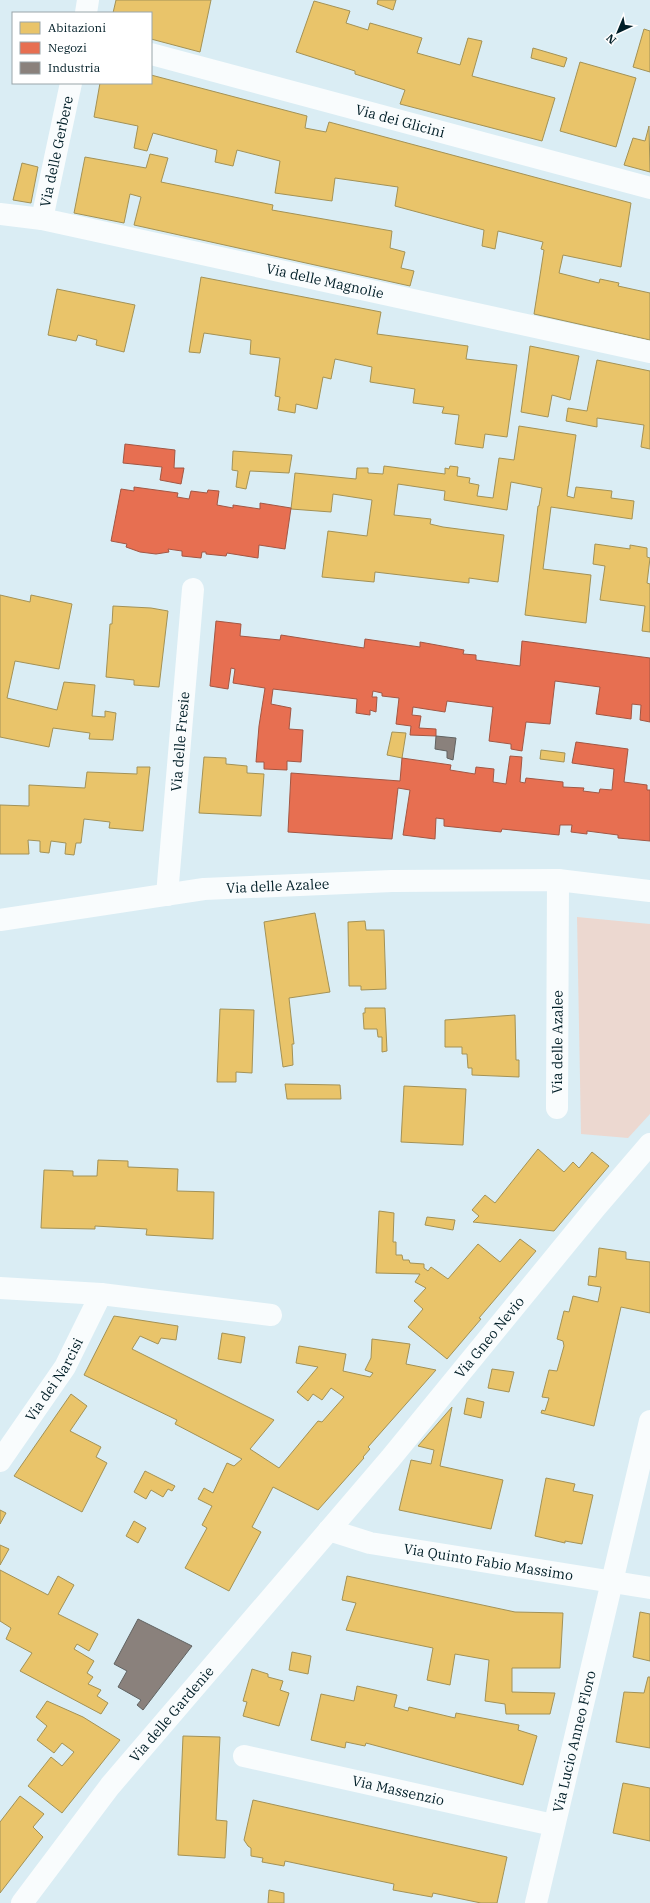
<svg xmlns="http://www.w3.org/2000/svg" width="650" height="1903" viewBox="0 0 650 1903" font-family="'IBM Plex Serif',serif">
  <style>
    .green { fill: #ecd8d0 }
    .homes { fill: #e9c46a; stroke: #a39256 }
    .shops { fill: #e76f51; stroke: #a25744 }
    .industry { fill: #8a817c; stroke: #616362 }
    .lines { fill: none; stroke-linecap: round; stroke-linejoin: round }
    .street { stroke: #f9fcfd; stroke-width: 22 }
    .secondary { stroke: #f9fcfd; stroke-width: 22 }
    .labels { text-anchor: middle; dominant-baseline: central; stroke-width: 4; stroke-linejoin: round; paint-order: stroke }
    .street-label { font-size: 14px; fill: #001e27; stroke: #fff }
  </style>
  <rect width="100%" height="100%" fill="#daedf4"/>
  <polygon class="green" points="577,917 650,924 650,1114 628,1138 581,1134"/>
  <g class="homes">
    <polygon points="116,0 211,0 200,52 151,39 151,13 113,13"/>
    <polygon points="378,0 396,0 393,10 377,4"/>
    <polygon points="314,1 350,11 346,23 368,30 370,23 422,38 417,53 460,65 468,38 482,41 472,76 555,98 542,141 400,104 405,90 355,74 355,71 296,52"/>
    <polygon points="644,29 650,31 650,72 633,67"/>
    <polygon points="533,48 567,58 564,67 531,58"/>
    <polygon points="580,62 636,78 616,147 560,131"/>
    <polygon points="151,75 307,116 305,128 326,132 329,122 631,203 621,267 563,255 559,273 599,283 600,279 619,283 618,286 650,293 650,340 534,314 544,250 541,249 543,242 498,231 495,249 482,246 484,230 395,206 398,187 335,178 332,201 275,193 280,161 237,150 233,166 215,162 217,150 153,133 147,151 134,148 138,126 94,117 100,83 151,83"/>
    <polygon points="649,126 650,172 624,165 633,138 645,141"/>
    <polygon points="150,154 168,158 161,182 273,205 272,210 392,231 390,248 405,252 401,268 414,271 410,286 134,225 141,197 130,194 124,223 74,213 85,157 146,168"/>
    <polygon points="22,163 38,167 31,203 13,200"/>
    <polygon points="201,277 381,312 377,334 468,346 466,359 517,365 507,437 485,434 483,448 455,444 459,415 442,413 444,407 413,403 415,389 370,382 372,367 335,359 331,379 323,377 317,409 296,404 295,413 278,410 280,397 275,396 280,358 250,354 251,340 204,333 200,353 189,352"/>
    <polygon points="57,289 135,305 124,352 96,345 97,340 78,335 76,341 48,335"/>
    <polygon points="530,346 579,356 570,400 552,395 548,417 521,412"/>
    <polygon points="597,360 650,371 650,449 641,447 644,425 597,418 597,427 566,421 568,408 587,411"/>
    <polygon points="519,426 576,435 567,496 574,498 576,487 612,491 611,498 634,501 632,519 551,507 543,569 591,575 586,623 525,615 538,506 539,506 542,488 511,482 507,510 444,500 445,491 398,484 394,515 431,519 430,524 443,527 504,535 498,582 469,578 469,583 375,572 374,582 322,577 328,531 367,536 372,500 333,494 331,512 291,509 295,473 356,479 357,468 368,468 368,473 383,474 384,466 445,474 445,468 449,469 450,466 458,467 457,476 470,478 469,483 479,485 477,496 493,498 499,458 514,460"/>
    <polygon points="233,451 292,455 289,473 250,471 246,489 236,487 238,471 232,470"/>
    <polygon points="595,544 630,549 630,545 647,548 647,557 650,558 647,583 650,584 650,632 642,631 645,606 600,600 605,566 593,564"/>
    <polygon points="0,595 30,602 31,595 72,604 59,669 15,661 7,698 57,710 64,682 95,685 92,716 105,717 105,711 116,713 113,740 89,739 90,733 53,728 49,747 0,737"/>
    <polygon points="113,606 151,608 168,611 159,687 134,685 134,680 106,677 110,624 112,624"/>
    <polygon points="392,732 406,733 402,758 387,755"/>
    <polygon points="541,750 565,753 564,762 540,759"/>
    <polygon points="204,757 226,758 226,764 247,766 247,773 264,774 261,816 199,813"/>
    <polygon points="137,767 150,767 143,831 109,828 110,822 84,819 81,843 76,843 74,855 65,854 66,843 51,841 49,853 40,852 40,841 28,840 29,854 0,854 0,805 29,806 29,785 85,788 87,772 137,774"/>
    <polygon points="315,913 330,992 289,998 294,1044 292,1044 293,1065 283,1067 264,922"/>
    <polygon points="365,921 366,930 384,930 386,989 361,990 361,986 349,986 348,922"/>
    <polygon points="365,1008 385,1008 387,1051 382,1052 382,1037 378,1037 377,1029 364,1029 363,1013 365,1013"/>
    <polygon points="220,1009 254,1010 252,1073 236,1072 236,1082 217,1082"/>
    <polygon points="515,1015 516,1060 519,1060 519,1077 472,1075 472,1068 468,1068 467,1054 462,1054 462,1047 445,1047 445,1020"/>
    <polygon points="285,1084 340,1085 341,1099 287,1099"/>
    <polygon points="404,1086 466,1089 463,1145 401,1142"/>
    <polygon points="538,1149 564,1172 573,1162 579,1168 592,1152 609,1166 554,1231 473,1222 479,1216 472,1210 485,1195 495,1203"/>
    <polygon points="98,1160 128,1161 128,1167 178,1169 177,1191 214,1192 213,1239 146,1235 147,1229 95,1226 95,1229 41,1228 44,1170 73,1171 73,1176 97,1176"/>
    <polygon points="379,1211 394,1213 393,1242 396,1242 396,1255 402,1255 403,1260 409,1260 410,1263 424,1264 424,1268 428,1271 431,1267 448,1279 478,1244 500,1262 520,1239 536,1251 479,1318 481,1319 447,1359 408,1327 423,1309 414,1301 426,1288 415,1282 420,1274 376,1273"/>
    <polygon points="427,1217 455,1220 453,1230 425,1225"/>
    <polygon points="599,1248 626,1252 626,1259 650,1262 650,1313 621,1307 594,1426 541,1413 542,1410 545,1411 549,1398 542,1397 549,1370 557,1371 564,1346 563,1341 557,1339 564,1311 569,1312 573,1296 598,1302 601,1287 588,1285 589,1276 596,1277"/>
    <polygon points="114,1316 178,1326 176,1340 161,1338 158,1344 140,1336 132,1349 274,1420 250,1449 279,1468 318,1421 322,1422 344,1397 331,1388 322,1400 313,1394 308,1401 297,1392 318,1367 296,1363 299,1346 346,1354 343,1371 370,1377 373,1373 365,1370 371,1358 372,1339 410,1344 406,1364 436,1370 368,1447 370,1449 363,1457 364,1458 318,1510 273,1487 252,1527 261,1532 229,1591 185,1568 207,1528 202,1525 212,1506 198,1499 204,1488 213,1493 227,1463 234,1466 242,1459 175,1424 177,1420 84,1375"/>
    <polygon points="222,1333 245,1337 241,1363 218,1359"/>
    <polygon points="492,1369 514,1372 509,1392 488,1388"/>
    <polygon points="71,1394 87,1406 70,1431 101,1447 96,1457 107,1463 82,1512 14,1476"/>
    <polygon points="467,1398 484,1402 481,1418 464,1414"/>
    <polygon points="452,1407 440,1466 503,1480 491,1529 399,1510 411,1460 431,1464 434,1450 418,1446"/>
    <polygon points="145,1471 175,1486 172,1491 168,1489 163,1497 151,1490 146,1499 134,1492"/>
    <polygon points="546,1478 575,1484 573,1491 593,1495 582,1544 565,1541 565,1543 535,1536"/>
    <polygon points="0,1510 6,1513 0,1524"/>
    <polygon points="134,1521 146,1528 138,1543 126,1536"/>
    <polygon points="0,1545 9,1549 0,1565"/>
    <polygon points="0,1570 48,1595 58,1576 74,1585 58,1614 98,1634 89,1651 77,1644 74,1649 94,1661 87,1673 93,1677 88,1684 101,1690 97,1696 108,1703 101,1714 20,1671 32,1653 6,1639 11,1628 0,1621"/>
    <polygon points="347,1576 515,1612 563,1613 560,1668 512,1668 512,1692 555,1693 550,1714 506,1714 505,1704 485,1701 489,1660 455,1654 450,1685 427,1680 433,1648 346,1630 356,1603 342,1600"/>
    <polygon points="640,1612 650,1614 650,1661 633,1657"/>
    <polygon points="292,1652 311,1656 308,1674 289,1670"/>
    <polygon points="252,1669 268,1674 268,1677 283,1681 280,1690 289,1693 279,1726 243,1716 247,1702 243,1701"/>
    <polygon points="648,1677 650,1677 650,1748 616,1742 624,1692 644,1693"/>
    <polygon points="357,1686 397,1695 394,1707 408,1711 409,1707 455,1718 456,1713 519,1725 518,1730 537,1736 523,1785 366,1743 365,1746 346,1742 345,1748 311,1740 321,1694 354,1701"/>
    <polygon points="47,1701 83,1717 120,1740 62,1813 28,1786 51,1757 62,1766 74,1752 62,1743 54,1753 37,1740 47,1726 36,1717"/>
    <polygon points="183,1736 220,1737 216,1820 227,1821 225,1858 178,1855"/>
    <polygon points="623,1783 650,1788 650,1841 613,1833"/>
    <polygon points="20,1796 44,1814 33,1827 43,1837 0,1893 0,1822"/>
    <polygon points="253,1800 507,1857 497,1903 481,1903 433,1893 432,1897 393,1890 394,1884 285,1861 284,1866 262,1862 263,1858 251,1856 251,1848 248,1846 244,1840"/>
    <polygon points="269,1890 284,1893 284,1903 268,1903"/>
  </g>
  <g class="shops">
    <polygon points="125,444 175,450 174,468 184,468 181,484 160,480 162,467 123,463"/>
    <polygon points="134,487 178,493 177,497 189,499 191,491 207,493 208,490 219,491 217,505 233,508 233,505 260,509 260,503 291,508 285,549 259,545 258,558 227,553 226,556 206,554 206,552 202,552 201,558 182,556 182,551 168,549 169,552 156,554 140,552 126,547 127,544 111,541 121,489 134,491"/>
    <polygon points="216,621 241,624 240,636 280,640 281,635 364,648 365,639 420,647 420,642 464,650 463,654 476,655 476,660 520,666 522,641 650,658 650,722 640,720 641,705 632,704 631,719 596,714 600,687 555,681 550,724 526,722 522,751 511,749 511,744 489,741 493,707 447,701 445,712 413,707 412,715 421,716 419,728 436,729 436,736 410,735 411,726 396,724 399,698 382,696 382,693 373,691 372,697 377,697 376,712 370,710 370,715 356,713 357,699 273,689 271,704 291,708 289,729 303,730 301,762 287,761 287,770 264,769 264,762 256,762 259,726 265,688 233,683 235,669 231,668 228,689 210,686"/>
    <polygon points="576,742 628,749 624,782 647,785 647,790 650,790 650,841 618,838 618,835 587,831 587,834 571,832 572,825 560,825 559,835 502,829 501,832 444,826 444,819 436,818 435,839 403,835 410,790 398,788 392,839 288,832 291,773 400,781 402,758 451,765 450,770 475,774 476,767 494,769 493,782 506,784 510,756 522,757 520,782 525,783 526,778 563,782 563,787 584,788 583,791 599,793 600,789 612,790 614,769 572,763"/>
  </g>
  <g class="industry">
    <polygon points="436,736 456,738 453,760 447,758 447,751 435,749"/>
    <polygon points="138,1619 192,1646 143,1710 137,1705 141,1700 118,1687 127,1671 114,1664"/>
  </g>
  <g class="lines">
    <g class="street">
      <polyline points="86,13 88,0"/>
      <path id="s1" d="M 151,54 L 650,188"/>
      <path id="s2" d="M 0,214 L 42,219 L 650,352"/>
      <path id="s3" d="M 42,219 L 71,83"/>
      <path id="s4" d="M 167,895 L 193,589"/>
      <path id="s5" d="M 557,1108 L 558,880"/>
      <polyline points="0,1288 101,1294 271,1315"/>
      <path id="s6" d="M 0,1461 L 65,1367 L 101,1294"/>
      <path id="s7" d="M 329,1530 L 370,1543 L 650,1588"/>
      <path id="s8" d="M 244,1756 L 553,1825"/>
      <path id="s9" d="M 22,1903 L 110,1786 L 390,1459 L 596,1207 L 650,1144"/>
      <path id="s10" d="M 536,1903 L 650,1421"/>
    </g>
    <path class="secondary" id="s11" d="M 0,920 L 204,889 L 392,881 L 558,880 L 650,891"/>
  </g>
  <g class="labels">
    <g class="street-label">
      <text stroke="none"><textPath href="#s1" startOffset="258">Via dei Glicini</textPath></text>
      <text stroke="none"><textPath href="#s3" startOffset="69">Via delle Gerbere</textPath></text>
      <text stroke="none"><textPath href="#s2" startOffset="332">Via delle Magnolie</textPath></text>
      <text stroke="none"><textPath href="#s4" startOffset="154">Via delle Fresie</textPath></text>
      <text stroke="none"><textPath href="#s11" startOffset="280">Via delle Azalee</textPath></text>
      <text stroke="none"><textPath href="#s5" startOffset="66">Via delle Azalee</textPath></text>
      <text stroke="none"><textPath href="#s9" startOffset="734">Via Gneo Nevio</textPath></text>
      <text stroke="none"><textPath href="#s6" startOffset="98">Via dei Narcisi</textPath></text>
      <text stroke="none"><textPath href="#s7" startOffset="163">Via Quinto Fabio Massimo</textPath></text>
      <text stroke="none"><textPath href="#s9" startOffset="241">Via delle Gardenie</textPath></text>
      <text stroke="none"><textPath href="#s10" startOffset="166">Via Lucio Anneo Floro</textPath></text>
      <text stroke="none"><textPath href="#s8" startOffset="158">Via Massenzio</textPath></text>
    </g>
  </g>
  <rect x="12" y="12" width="140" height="72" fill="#ffffff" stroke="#99a5a9"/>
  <rect x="20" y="22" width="20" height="12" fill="#e9c46a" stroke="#99a5a9"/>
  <text x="48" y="32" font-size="12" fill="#001e27">Abitazioni</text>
  <rect x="20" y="42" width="20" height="12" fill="#e76f51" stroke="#99a5a9"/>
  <text x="48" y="52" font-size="12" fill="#001e27">Negozi</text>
  <rect x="20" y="62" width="20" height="12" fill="#8a817c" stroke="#99a5a9"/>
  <text x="48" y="72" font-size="12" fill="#001e27">Industria</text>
  <g transform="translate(618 32) rotate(224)" stroke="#ffffff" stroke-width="3" paint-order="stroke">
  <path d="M0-3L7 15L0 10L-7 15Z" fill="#001e27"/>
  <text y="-6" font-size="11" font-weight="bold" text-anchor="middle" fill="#001e27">N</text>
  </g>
</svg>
